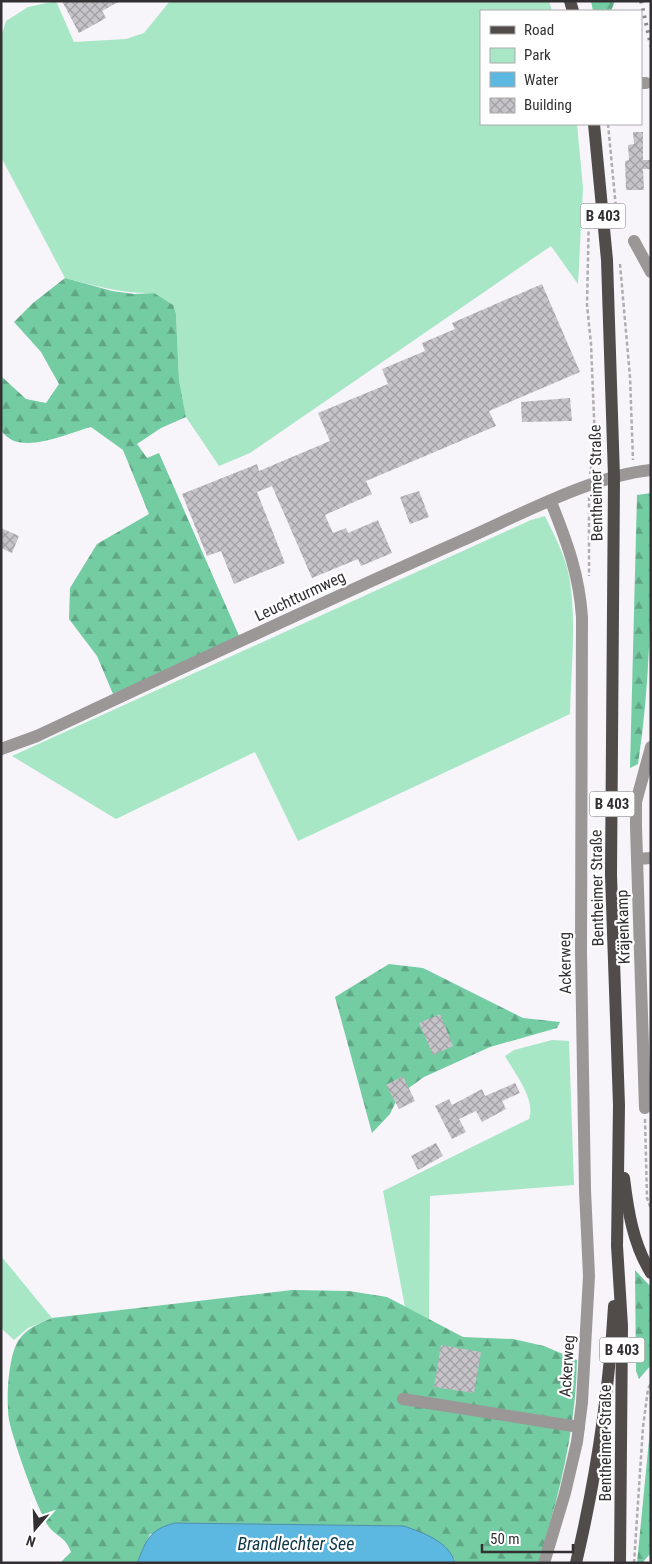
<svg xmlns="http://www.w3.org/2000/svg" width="652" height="1564" viewBox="0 0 652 1564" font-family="'Roboto Condensed',sans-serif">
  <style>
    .green { fill: #a7e7c6 }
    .forest { fill: url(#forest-firs) }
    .water { fill: #5cb8e0; stroke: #4f8fac }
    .building { fill: url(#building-cross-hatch) }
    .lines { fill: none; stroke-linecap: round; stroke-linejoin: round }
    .path { stroke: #afadb2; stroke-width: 2.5; stroke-dasharray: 4 2.5; stroke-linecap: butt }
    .minor { stroke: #9a9796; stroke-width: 12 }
    .major { stroke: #514c4a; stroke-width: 12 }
    .rail { stroke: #8a888c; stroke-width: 4; stroke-dasharray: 2.5 5; stroke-linecap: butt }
    .labels { text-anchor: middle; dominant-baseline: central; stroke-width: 4.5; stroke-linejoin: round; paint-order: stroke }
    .shield { fill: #fff; stroke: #706e70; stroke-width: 1 }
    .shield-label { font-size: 15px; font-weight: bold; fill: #323033 }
    .street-label { font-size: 16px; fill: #323033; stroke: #fff }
    .water-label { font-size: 18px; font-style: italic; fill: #0e3849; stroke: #fff }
  </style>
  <defs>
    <pattern id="forest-firs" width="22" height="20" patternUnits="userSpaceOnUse" patternTransform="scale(1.25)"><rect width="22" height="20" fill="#74cca2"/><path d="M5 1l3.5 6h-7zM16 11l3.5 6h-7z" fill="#60a685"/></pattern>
    <pattern id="building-cross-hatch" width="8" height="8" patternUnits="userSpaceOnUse" patternTransform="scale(1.25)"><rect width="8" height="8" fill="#c6c3c9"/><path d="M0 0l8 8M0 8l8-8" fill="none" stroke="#a19fa4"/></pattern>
  </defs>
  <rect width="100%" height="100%" fill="#f7f4fa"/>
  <g class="green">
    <path d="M 56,1 L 74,42 L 126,39 L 144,33 L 170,1 L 549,1 L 552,11 L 481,11 L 481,124 L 577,124 L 583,188 L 578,284 L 551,246 L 250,453 L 219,466 L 186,417 L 179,380 L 176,314 L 154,293 C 123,294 95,286 65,278 L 1,157 L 1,37 L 6,21 L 28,7 Z"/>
    <path d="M 545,516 C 554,535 565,555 569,576 C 577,620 571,669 570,714 L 298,841 L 255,752 L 116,819 L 12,756 L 531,520 Z"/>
    <path d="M 552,1040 L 569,1041 L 574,1185 L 430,1196 L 429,1320 L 405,1307 L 383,1191 L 529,1119 C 536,1099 515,1074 505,1056 L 514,1050 Z"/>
    <polygon points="1,1256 52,1318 28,1328 14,1340 1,1328"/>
  </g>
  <g class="forest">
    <polygon points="591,1 615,1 611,11 593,11"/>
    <path d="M 65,278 L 112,291 L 134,294 L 154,293 L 173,305 L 176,314 L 179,380 L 186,417 L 161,428 L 137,444 L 147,458 L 159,453 L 240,638 L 113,694 L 97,656 L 69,619 L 70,588 L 97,544 L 149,514 L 123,450 L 91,427 C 67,433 18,458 1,430 L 1,376 L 26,399 L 46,403 L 59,384 L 41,352 L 14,322 L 33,303 Z"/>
    <path d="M 651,493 C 651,583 652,674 638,764 L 630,768 L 637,495 Z"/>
    <polygon points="389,964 423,968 523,1018 560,1022 557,1028 490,1047 424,1077 399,1095 390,1114 372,1133 335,997"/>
    <polygon points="635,1270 651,1287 651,1365 639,1379 636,1371"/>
    <path d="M 292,1290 L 349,1291 L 387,1297 L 463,1337 L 513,1339 L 544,1346 L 577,1360 C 576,1429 559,1497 538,1563 L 455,1563 L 454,1558 L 150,1534 L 137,1563 L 60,1563 L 71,1552 C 65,1536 58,1538 49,1527 C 38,1511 13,1440 9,1420 C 6,1400 8,1358 18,1341 C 27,1328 38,1324 52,1318 Z"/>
    <polygon points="651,1420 651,1553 642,1563 637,1563"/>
  </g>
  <path class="water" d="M 175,1523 L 404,1526 C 423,1533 449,1541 455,1563 L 137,1563 C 147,1540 148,1530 175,1523 Z"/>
  <g class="building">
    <polygon points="62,1 120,1 102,11 106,18 79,33"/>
    <polygon points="633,132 643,132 643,160 650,160 650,169 643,169 644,190 626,190 625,161 629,160 628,145 634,144"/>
    <polygon points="542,284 580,372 489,411 496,426 366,481 372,494 325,515 333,533 346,528 348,533 378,520 392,553 361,566 358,559 312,578 272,486 257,492 285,563 234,584 221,551 207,556 182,494 257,464 259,471 330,441 318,413 388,384 382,369 425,351 422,343 455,329 452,323"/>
    <polygon points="570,398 572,421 522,422 521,402"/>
    <polygon points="419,491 429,517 410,524 400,497"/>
    <polygon points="1,528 19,536 12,553 1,548"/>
    <polygon points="440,1014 453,1046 433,1055 419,1023"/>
    <polygon points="403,1076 415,1101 399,1109 386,1085"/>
    <polygon points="515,1083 520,1093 502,1101 506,1109 482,1122 476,1111 459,1119 466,1132 452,1139 435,1106 449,1099 452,1105 482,1089 485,1096"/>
    <polygon points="436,1143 443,1156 418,1170 411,1156"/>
    <polygon points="441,1345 481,1352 474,1393 434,1387"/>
  </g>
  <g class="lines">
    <g class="path">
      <polyline points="608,124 617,219"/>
      <polyline points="589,212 587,305 591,344 595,442 590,474"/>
      <polyline points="620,264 630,377 633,460"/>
      <polyline points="589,497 589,576"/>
      <polyline points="645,1119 647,1198 651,1209"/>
      <polyline points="634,1563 643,1427 648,1389 651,1383"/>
    </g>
    <g class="minor">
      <polyline points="641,83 646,83"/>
      <polyline points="634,241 651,272"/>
      <path d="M 1,749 L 37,736 C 178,670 320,603 463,540 C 520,515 591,476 651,470"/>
      <polyline points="637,859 651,858"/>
      <polyline points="645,1108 636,827 636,802 651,747"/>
      <polyline points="403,1399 579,1427"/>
      <path d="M 544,1563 L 565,1493 L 577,1442 L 582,1402 L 589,1276 L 585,1190 L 581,952 L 582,617 C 579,574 567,542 551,502"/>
    </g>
    <g class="major">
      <polyline points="570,1 573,11"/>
      <polyline points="594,124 607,260 614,477 611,875 619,1105 617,1246 622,1326 620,1563"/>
      <path d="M 624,1178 C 628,1211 633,1244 651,1273"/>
      <path d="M 576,1563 C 596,1478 609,1393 614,1306"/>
    </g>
    <polyline class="rail" points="641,1 651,46"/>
  </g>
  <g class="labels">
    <g class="shield">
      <rect x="580.5" y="203.5" width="45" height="25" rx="4"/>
      <rect x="589.5" y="791.5" width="45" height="25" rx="4"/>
      <rect x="599.5" y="1337.5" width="45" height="25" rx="4"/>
    </g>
    <g class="shield-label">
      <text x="603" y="216">B 403</text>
      <text x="612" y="804">B 403</text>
      <text x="622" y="1350">B 403</text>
    </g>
    <g class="street-label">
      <text transform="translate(596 483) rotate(-91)">Bentheimer Straße</text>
      <text transform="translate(300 596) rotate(-25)">Leuchtturmweg</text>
      <text transform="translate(597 888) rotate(-91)">Bentheimer Straße</text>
      <text transform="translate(623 927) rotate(-92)">Kräjenkamp</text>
      <text transform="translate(565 963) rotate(-91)">Ackerweg</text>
      <text transform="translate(567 1366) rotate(-86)">Ackerweg</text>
      <text transform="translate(605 1443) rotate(-90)">Bentheimer Straße</text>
    </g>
    <g class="water-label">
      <text x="296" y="1543">Brandlechter See</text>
    </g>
  </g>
  <rect width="652" height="1564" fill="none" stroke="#323033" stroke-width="5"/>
  <rect x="480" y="10" width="162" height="115" fill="#ffffff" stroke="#adacad"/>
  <rect x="490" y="26" width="25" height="8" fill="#514c4a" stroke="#adacad"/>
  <text x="524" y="35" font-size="15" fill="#323033">Road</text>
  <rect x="490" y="48" width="25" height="15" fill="#a7e7c6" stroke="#adacad"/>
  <text x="524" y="60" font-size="15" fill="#323033">Park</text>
  <rect x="490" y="72" width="25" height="15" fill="#5cb8e0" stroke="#adacad"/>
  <text x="524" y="85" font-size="15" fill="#323033">Water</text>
  <rect x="490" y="98" width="25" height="15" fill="url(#building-cross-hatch)" stroke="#adacad"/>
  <text x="524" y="110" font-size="15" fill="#323033">Building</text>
  <g transform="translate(35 1529) rotate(199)" stroke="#ffffff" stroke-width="4" paint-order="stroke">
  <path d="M0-4L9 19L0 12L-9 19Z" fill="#323033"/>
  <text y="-8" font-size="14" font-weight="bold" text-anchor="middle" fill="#323033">N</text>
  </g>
  <path d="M482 1544v8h91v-8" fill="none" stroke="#323033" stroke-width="2.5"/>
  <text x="490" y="1544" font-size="15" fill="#323033" stroke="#ffffff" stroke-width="4" paint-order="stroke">50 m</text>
</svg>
